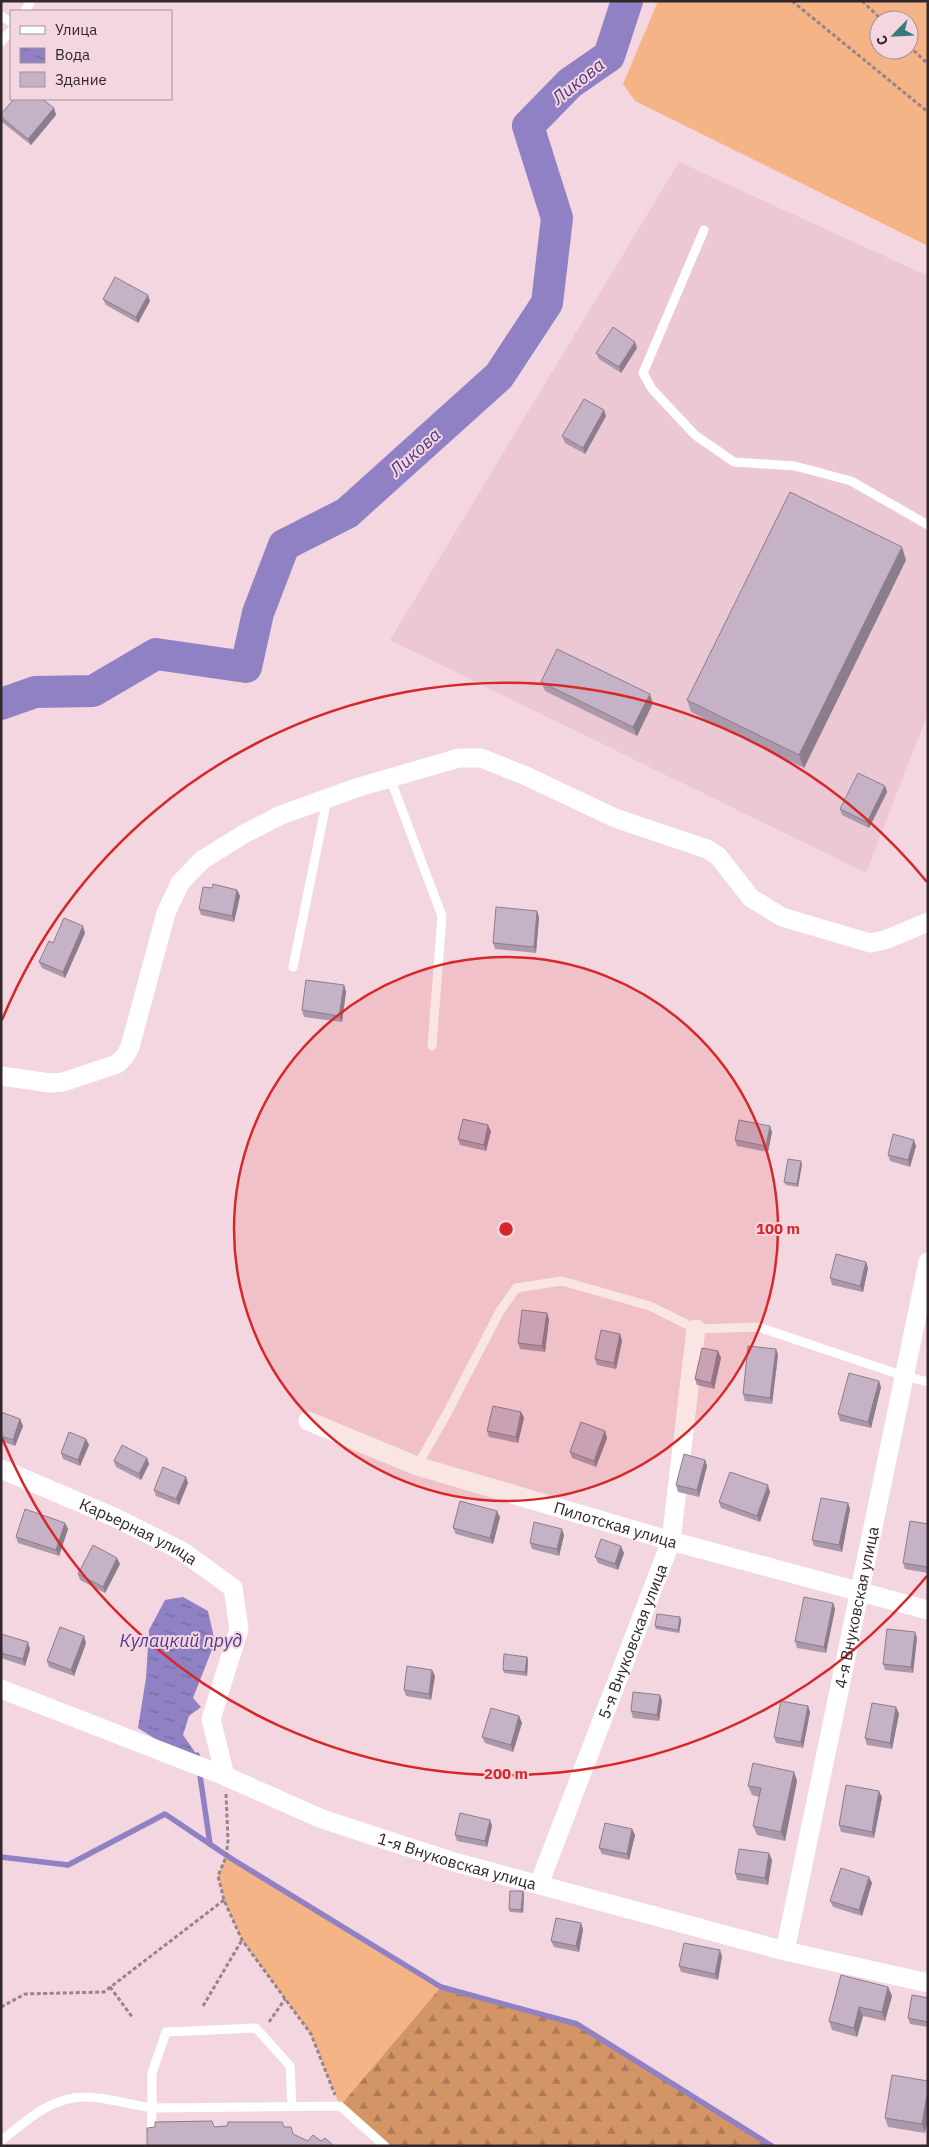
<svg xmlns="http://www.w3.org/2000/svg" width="929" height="2147" viewBox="0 0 929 2147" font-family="'IBM Plex Sans',sans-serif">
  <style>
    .built { fill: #ecc7d4 }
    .grass { fill: #f4b486; fill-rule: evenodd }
    .forest { fill: url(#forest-firs) }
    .water { fill: url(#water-ripples) }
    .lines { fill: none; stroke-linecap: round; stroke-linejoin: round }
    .stream { stroke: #8f81c4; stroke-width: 5.5 }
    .river { stroke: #8f81c4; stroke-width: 32 }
    .path { stroke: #98838a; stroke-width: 3; stroke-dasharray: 4 2.5; stroke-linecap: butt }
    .service { stroke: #fff; stroke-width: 9 }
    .minor { stroke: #fff; stroke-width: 19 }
    .wall { fill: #aa99ab }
    .shaded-wall { fill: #8b7d8b }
    .building { fill: #c6b2c7; stroke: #8b7d8b }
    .ring { fill: none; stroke: #d62828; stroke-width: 2.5 }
    .labels { text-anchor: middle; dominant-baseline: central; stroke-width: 4; stroke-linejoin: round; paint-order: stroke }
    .street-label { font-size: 16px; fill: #32272b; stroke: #f4d6e0 }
    .water-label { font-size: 18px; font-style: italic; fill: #4f3989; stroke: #f4d6e0 }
    .centre { fill: #d62828; stroke: #f4d6e0; stroke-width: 2.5 }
    .ring-label { font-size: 15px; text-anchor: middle; font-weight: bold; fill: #d62828; stroke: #f4d6e0; stroke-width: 4; stroke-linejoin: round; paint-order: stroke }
  </style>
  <defs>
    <pattern id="forest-firs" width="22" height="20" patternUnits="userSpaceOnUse" patternTransform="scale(1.25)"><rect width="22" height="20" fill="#d49566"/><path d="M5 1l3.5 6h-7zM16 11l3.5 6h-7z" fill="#ad7a54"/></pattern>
    <pattern id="water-ripples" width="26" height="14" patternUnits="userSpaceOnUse" patternTransform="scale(1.25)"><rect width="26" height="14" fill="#8f81c4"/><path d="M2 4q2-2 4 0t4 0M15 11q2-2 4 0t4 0" fill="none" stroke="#756a9f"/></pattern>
  </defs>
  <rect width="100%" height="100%" fill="#f4d6e0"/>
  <polygon class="built" points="679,162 928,276 928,713 866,873 390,640"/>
  <g class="grass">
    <path d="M 658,1 L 928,1 L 928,246 L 635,101 L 623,84 ZM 879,20 L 909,20 L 909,50 L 879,50 Z"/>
    <polygon points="226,1857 441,1987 340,2106 311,2034 242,1940 224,1900 218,1876"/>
  </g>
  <polygon class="forest" points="441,1987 577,2024 772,2146 385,2146 340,2106"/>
  <polygon class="water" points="183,1597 208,1611 215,1642 193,1698 201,1707 189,1716 183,1735 197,1755 176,1752 138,1728 146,1678 149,1630 165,1600"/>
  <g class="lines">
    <g class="stream">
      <polyline points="197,1755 210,1844"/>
      <polyline points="1,1857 68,1865 165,1814 232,1859 441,1987 577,2024 772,2146"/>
    </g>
    <polyline class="river" points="1,704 35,692 93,691 156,654 246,667 258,613 284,545 347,513 499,376 547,303 557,218 528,126 570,83 609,56 627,1"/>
    <g class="path">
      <polyline points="792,1 928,112"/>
      <polyline points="862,1 882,20"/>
      <polyline points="909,46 928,64"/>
      <polyline points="226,1794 228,1841 226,1857 218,1876 224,1900 242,1940 311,2034 335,2095"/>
      <polyline points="110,1987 133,2018"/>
      <polyline points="203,2006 242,1940"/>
      <polyline points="1,2007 25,1994 104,1992 224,1900"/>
      <polyline points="269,2022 285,1999"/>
    </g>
    <g class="service">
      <polyline points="25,11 31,1"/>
      <polyline points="1,16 11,22"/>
      <polyline points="1,42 11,31"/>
      <polyline points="704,230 643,373 652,389 695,435 734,462 795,466 851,481 928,525"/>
      <polyline points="390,778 442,916 432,1046"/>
      <polyline points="293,967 327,799"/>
      <polyline points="417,1466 446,1415 500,1311 516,1288 562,1281 650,1306 696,1329 758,1327 904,1376 928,1382"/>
      <path d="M 1,2141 C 26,2121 52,2096 86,2097 C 106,2097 131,2105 152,2108 L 152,2073 L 166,2032 L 256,2028 L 290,2066 L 292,2106"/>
      <polyline points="151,2146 152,2108 340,2106 385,2146"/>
    </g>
    <g class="minor">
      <polyline points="1,1076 50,1083 63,1082 117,1064 125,1056 130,1047 166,913 180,883 202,860 244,834 281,815 359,787 459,758 481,758 526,776 615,818 707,849 718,856 751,898 782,917 870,943 885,940 928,922"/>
      <path id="s1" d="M 308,1421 L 417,1466 L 671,1541 L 928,1610"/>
      <path id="s2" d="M 1,1469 L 114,1517 L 182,1551 L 233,1588 L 239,1629 L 211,1719 L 225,1776"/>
      <path id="s3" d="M 1,1689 L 225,1776 L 322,1819 L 454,1862 L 785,1951 L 928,1983"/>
      <path id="s4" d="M 539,1884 L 671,1541 L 696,1329"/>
      <path id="s5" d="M 785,1951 L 928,1262"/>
    </g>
  </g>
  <g class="wall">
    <polygon points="54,108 56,115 31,145 2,122 1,119 1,114"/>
    <polygon points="103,299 150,301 138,323 106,305"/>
    <polygon points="637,348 621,373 599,359 596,353"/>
    <polygon points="606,416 585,454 565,443 562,436"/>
    <polygon points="906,560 804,768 691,712 687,700"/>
    <polygon points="541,682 653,703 637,736 545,691"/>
    <polygon points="885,786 887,792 869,828 842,815 840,809"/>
    <polygon points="212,888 237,890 240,896 234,922 201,915 199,909"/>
    <polygon points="539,917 536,953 495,949 493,943"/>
    <polygon points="85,933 65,978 42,968 39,962 53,943"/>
    <polygon points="344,985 346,992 342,1022 304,1017 302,1010"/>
    <polygon points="491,1131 486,1151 460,1145 458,1139"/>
    <polygon points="772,1132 768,1152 737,1146 735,1140"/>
    <polygon points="916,1146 910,1167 890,1161 888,1155"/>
    <polygon points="802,1164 798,1187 786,1185 784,1182"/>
    <polygon points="866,1262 868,1268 863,1292 832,1285 830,1278"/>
    <polygon points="547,1313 549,1319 545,1352 520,1349 518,1343"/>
    <polygon points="620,1334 622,1341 616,1369 597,1365 595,1359"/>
    <polygon points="776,1349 778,1355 772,1404 745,1401 743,1394"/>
    <polygon points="718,1351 721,1358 714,1389 697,1385 695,1379"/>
    <polygon points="881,1387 871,1428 840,1421 838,1414"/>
    <polygon points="1,1412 20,1419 23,1426 15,1446 1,1441"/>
    <polygon points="521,1412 524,1418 518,1443 489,1437 487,1431"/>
    <polygon points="605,1431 607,1438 596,1467 572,1458 570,1452"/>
    <polygon points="86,1439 89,1445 80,1466 63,1459 61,1453"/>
    <polygon points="147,1458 149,1464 141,1480 116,1467 114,1461"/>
    <polygon points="705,1460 707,1466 699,1497 678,1492 676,1485"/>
    <polygon points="186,1477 188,1483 179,1505 156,1496 154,1490"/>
    <polygon points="770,1492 760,1522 721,1508 719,1502"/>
    <polygon points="848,1503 850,1509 842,1552 814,1546 812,1540"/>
    <polygon points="500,1517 493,1544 456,1534 453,1528"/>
    <polygon points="65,1523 68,1529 59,1556 18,1543 16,1537"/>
    <polygon points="928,1524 928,1573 905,1569 903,1563"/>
    <polygon points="564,1535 559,1556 532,1549 530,1543"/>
    <polygon points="624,1553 618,1570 598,1563 595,1557"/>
    <polygon points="120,1564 105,1593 80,1580 78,1574"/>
    <polygon points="833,1603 835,1609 826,1653 797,1648 795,1641"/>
    <polygon points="680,1617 681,1621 679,1633 656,1629 655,1626"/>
    <polygon points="1,1634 30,1649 25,1666 1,1658"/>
    <polygon points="917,1638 913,1673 885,1670 883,1664"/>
    <polygon points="86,1643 74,1676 49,1667 47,1661"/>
    <polygon points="527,1657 528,1660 527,1676 504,1673 503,1670"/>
    <polygon points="432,1670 435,1676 431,1700 406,1696 404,1690"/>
    <polygon points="660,1695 662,1701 659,1721 633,1718 631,1711"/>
    <polygon points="808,1706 810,1712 803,1748 776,1743 774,1737"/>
    <polygon points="896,1707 899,1714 892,1749 867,1745 865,1738"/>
    <polygon points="519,1716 522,1723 513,1752 485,1743 482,1737"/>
    <polygon points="794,1772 797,1781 785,1841 757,1835 753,1826 759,1797 752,1795 748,1786"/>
    <polygon points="882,1797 874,1838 841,1832 839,1825"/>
    <polygon points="490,1820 492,1826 487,1847 457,1841 455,1835"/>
    <polygon points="632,1829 635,1835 629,1860 602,1854 599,1848"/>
    <polygon points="772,1860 768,1885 737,1880 735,1873"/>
    <polygon points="872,1883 862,1916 833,1907 830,1901"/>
    <polygon points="523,1891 524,1895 523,1913 510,1912 509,1909"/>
    <polygon points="583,1929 579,1952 554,1947 551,1941"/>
    <polygon points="722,1956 718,1980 681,1972 679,1966"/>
    <polygon points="888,1987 892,1996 885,2021 863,2016 857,2037 832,2030 829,2021"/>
    <polygon points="928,1998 928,2027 910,2024 908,2018"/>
    <polygon points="928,2081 925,2133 888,2127 885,2118"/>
  </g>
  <g class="shaded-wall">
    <polygon points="54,108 56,115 31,145 28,139"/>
    <polygon points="148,295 150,301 138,323 136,317"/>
    <polygon points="635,342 637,348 621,373 619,367"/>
    <polygon points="604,410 606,416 585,454 583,448"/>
    <polygon points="902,547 906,560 804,768 799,755"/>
    <polygon points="650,694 653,703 637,736 633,727"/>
    <polygon points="885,786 887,792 869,828 867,822"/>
    <polygon points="237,890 240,896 234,922 232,916"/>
    <polygon points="537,911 539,917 536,953 534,947"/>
    <polygon points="83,926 85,933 65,978 63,972"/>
    <polygon points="344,985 346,992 342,1022 339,1016"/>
    <polygon points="488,1125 491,1131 486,1151 484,1145"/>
    <polygon points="770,1126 772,1132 768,1152 766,1146"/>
    <polygon points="914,1140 916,1146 910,1167 908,1160"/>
    <polygon points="801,1161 802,1164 798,1187 797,1184"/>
    <polygon points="866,1262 868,1268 863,1292 860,1286"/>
    <polygon points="547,1313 549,1319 545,1352 542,1346"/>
    <polygon points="620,1334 622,1341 616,1369 614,1363"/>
    <polygon points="776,1349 778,1355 772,1404 770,1398"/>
    <polygon points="718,1351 721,1358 714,1389 711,1383"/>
    <polygon points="879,1381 881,1387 871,1428 868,1422"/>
    <polygon points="521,1412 524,1418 518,1443 516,1437"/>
    <polygon points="20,1419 23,1426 15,1446 13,1440"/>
    <polygon points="605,1431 607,1438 596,1467 594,1461"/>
    <polygon points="86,1439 89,1445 80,1466 78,1460"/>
    <polygon points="147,1458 149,1464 141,1480 139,1474"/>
    <polygon points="705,1460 707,1466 699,1497 697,1490"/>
    <polygon points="186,1477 188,1483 179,1505 176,1499"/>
    <polygon points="768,1485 770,1492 760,1522 757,1516"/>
    <polygon points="848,1503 850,1509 842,1552 839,1545"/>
    <polygon points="497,1511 500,1517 493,1544 490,1538"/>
    <polygon points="65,1523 68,1529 59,1556 56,1550"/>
    <polygon points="562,1529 564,1535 559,1556 557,1549"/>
    <polygon points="621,1546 624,1553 618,1570 615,1564"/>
    <polygon points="117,1558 120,1564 105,1593 103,1587"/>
    <polygon points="833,1603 835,1609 826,1653 824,1647"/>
    <polygon points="680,1617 681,1621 679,1633 678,1630"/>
    <polygon points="915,1632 917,1638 913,1673 911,1667"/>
    <polygon points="84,1636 86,1643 74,1676 71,1670"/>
    <polygon points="28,1642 30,1649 25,1666 23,1659"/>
    <polygon points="527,1657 528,1660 527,1676 525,1672"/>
    <polygon points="432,1670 435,1676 431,1700 429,1694"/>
    <polygon points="660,1695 662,1701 659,1721 657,1715"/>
    <polygon points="808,1706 810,1712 803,1748 801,1742"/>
    <polygon points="896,1707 899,1714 892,1749 890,1743"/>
    <polygon points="519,1716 522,1723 513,1752 511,1745"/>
    <polygon points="794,1772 797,1781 785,1841 781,1832"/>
    <polygon points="879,1791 882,1797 874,1838 872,1832"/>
    <polygon points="490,1820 492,1826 487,1847 485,1841"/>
    <polygon points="632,1829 635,1835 629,1860 627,1854"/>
    <polygon points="769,1853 772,1860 768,1885 765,1878"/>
    <polygon points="869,1877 872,1883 862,1916 859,1910"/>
    <polygon points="523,1891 524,1895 523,1913 521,1910"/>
    <polygon points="581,1923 583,1929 579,1952 576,1946"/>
    <polygon points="720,1950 722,1956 718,1980 715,1974"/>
    <polygon points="888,1987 892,1996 885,2021 882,2012"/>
    <polygon points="859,2007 863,2016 857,2037 854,2028"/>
    <polygon points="928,2089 928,2119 925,2133 922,2124"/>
  </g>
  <g class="building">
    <polygon points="14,99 42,99 54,108 28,139 1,117 1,114"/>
    <polygon points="115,277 148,295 136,317 103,299"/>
    <polygon points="613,327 635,342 619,367 596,353"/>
    <polygon points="584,399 604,410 583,448 562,436"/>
    <polygon points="790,492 902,547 799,755 687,700"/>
    <polygon points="557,649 650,694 633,727 541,682"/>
    <polygon points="858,773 885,786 867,822 840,809"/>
    <polygon points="213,884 237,890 232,916 199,909 203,887 212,888"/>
    <polygon points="496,907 537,911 534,947 493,943"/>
    <polygon points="64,918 83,926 63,972 39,962 49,941 53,943"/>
    <polygon points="306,980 344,985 339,1016 302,1010"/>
    <polygon points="463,1119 488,1125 484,1145 458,1139"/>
    <polygon points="739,1120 770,1126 766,1146 735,1140"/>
    <polygon points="893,1134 914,1140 908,1160 888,1155"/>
    <polygon points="788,1159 801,1161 797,1184 784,1182"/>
    <polygon points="836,1254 866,1262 860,1286 830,1278"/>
    <polygon points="522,1310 547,1313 542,1346 518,1343"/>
    <polygon points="601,1330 620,1334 614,1363 595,1359"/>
    <polygon points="748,1346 776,1349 770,1398 743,1394"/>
    <polygon points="702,1348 718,1351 711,1383 695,1379"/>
    <polygon points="849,1373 879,1381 868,1422 838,1414"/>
    <polygon points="493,1406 521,1412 516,1437 487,1431"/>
    <polygon points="1,1412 20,1419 13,1440 1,1436"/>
    <polygon points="581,1422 605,1431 594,1461 570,1452"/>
    <polygon points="69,1432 86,1439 78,1460 61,1453"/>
    <polygon points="122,1445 147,1458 139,1474 114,1461"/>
    <polygon points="684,1454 705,1460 697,1490 676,1485"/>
    <polygon points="163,1467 186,1477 176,1499 154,1490"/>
    <polygon points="730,1472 768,1485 757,1516 719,1502"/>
    <polygon points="821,1498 848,1503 839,1545 812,1540"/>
    <polygon points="460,1501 497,1511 490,1538 453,1528"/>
    <polygon points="25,1509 65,1523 56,1550 16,1537"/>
    <polygon points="910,1521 928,1524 928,1567 903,1563"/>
    <polygon points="534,1522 562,1529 557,1549 530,1543"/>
    <polygon points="601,1539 621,1546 615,1564 595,1557"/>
    <polygon points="93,1545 117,1558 103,1587 78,1574"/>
    <polygon points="804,1597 833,1603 824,1647 795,1641"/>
    <polygon points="657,1614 680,1617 678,1630 655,1626"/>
    <polygon points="60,1627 84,1636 71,1670 47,1661"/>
    <polygon points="887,1629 915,1632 911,1667 883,1664"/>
    <polygon points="1,1634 28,1642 23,1659 1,1653"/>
    <polygon points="504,1654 527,1657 525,1672 503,1670"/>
    <polygon points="407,1666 432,1670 429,1694 404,1690"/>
    <polygon points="633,1692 660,1695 657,1715 631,1711"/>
    <polygon points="781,1701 808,1706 801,1742 774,1737"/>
    <polygon points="872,1703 896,1707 890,1743 865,1738"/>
    <polygon points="491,1708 519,1716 511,1745 482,1737"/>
    <polygon points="753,1763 794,1772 781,1832 753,1826 761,1788 748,1786"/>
    <polygon points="846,1785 879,1791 872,1832 839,1825"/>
    <polygon points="460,1813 490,1820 485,1841 455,1835"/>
    <polygon points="605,1823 632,1829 627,1854 599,1848"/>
    <polygon points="739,1849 769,1853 765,1878 735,1873"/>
    <polygon points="841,1868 869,1877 859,1910 830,1901"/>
    <polygon points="510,1891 523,1891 521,1910 509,1909"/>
    <polygon points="556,1918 581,1923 576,1946 551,1941"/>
    <polygon points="684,1943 720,1950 715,1974 679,1966"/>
    <polygon points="841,1975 888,1987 882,2012 859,2007 854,2028 829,2021"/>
    <polygon points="912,1995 928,1998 928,2022 908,2018"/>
    <polygon points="892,2075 928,2081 928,2089 922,2124 885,2118"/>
    <polygon points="212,2121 214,2127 227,2126 228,2122 282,2122 284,2127 291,2127 293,2134 308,2141 313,2135 321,2141 325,2138 334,2146 147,2146 147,2128 155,2127 155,2122"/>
  </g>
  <circle cx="506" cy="1229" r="272" fill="#d62828" fill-opacity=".12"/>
  <g class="ring">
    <circle cx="506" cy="1229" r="272"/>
    <path d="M927 1576A545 545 0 0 1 2 1438M2 1020A545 545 0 0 1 927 882"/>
  </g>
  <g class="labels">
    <g class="street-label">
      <text stroke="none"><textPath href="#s1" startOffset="325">Пилотская улица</textPath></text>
      <text stroke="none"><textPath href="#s2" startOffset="151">Карьерная улица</textPath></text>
      <text stroke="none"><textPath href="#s5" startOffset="351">4-я Внуковская улица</textPath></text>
      <text stroke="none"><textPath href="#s4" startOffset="260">5-я Внуковская улица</textPath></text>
      <text stroke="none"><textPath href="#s3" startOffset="488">1-я Внуковская улица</textPath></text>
    </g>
    <g class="water-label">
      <text transform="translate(578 81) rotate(-39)">Ликова</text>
      <text transform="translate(415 452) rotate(-42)">Ликова</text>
      <text x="181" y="1640">Кулацкий пруд</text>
    </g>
  </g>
  <circle cx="506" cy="1229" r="8" class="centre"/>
  <g class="ring-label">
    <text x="778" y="1234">100 m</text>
    <text x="506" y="1779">200 m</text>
  </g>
  <rect width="929" height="2147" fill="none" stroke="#32272b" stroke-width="5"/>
  <rect x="10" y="10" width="162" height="90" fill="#f4d6e0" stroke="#a69098"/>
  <rect x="20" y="26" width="25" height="8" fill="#ffffff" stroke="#a69098"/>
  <text x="55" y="35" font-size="15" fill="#32272b">Улица</text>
  <rect x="20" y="48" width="25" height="15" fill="url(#water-ripples)" stroke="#a69098"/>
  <text x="55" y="60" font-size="15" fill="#32272b">Вода</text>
  <rect x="20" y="72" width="25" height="15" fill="#c6b2c7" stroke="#a69098"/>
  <text x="55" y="85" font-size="15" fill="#32272b">Здание</text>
  <g transform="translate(894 35) rotate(246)"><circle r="24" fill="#f4d6e0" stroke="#a69098"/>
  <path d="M0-4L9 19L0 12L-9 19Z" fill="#317b7e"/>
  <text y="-8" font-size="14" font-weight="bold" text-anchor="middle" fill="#32272b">С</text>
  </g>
</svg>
